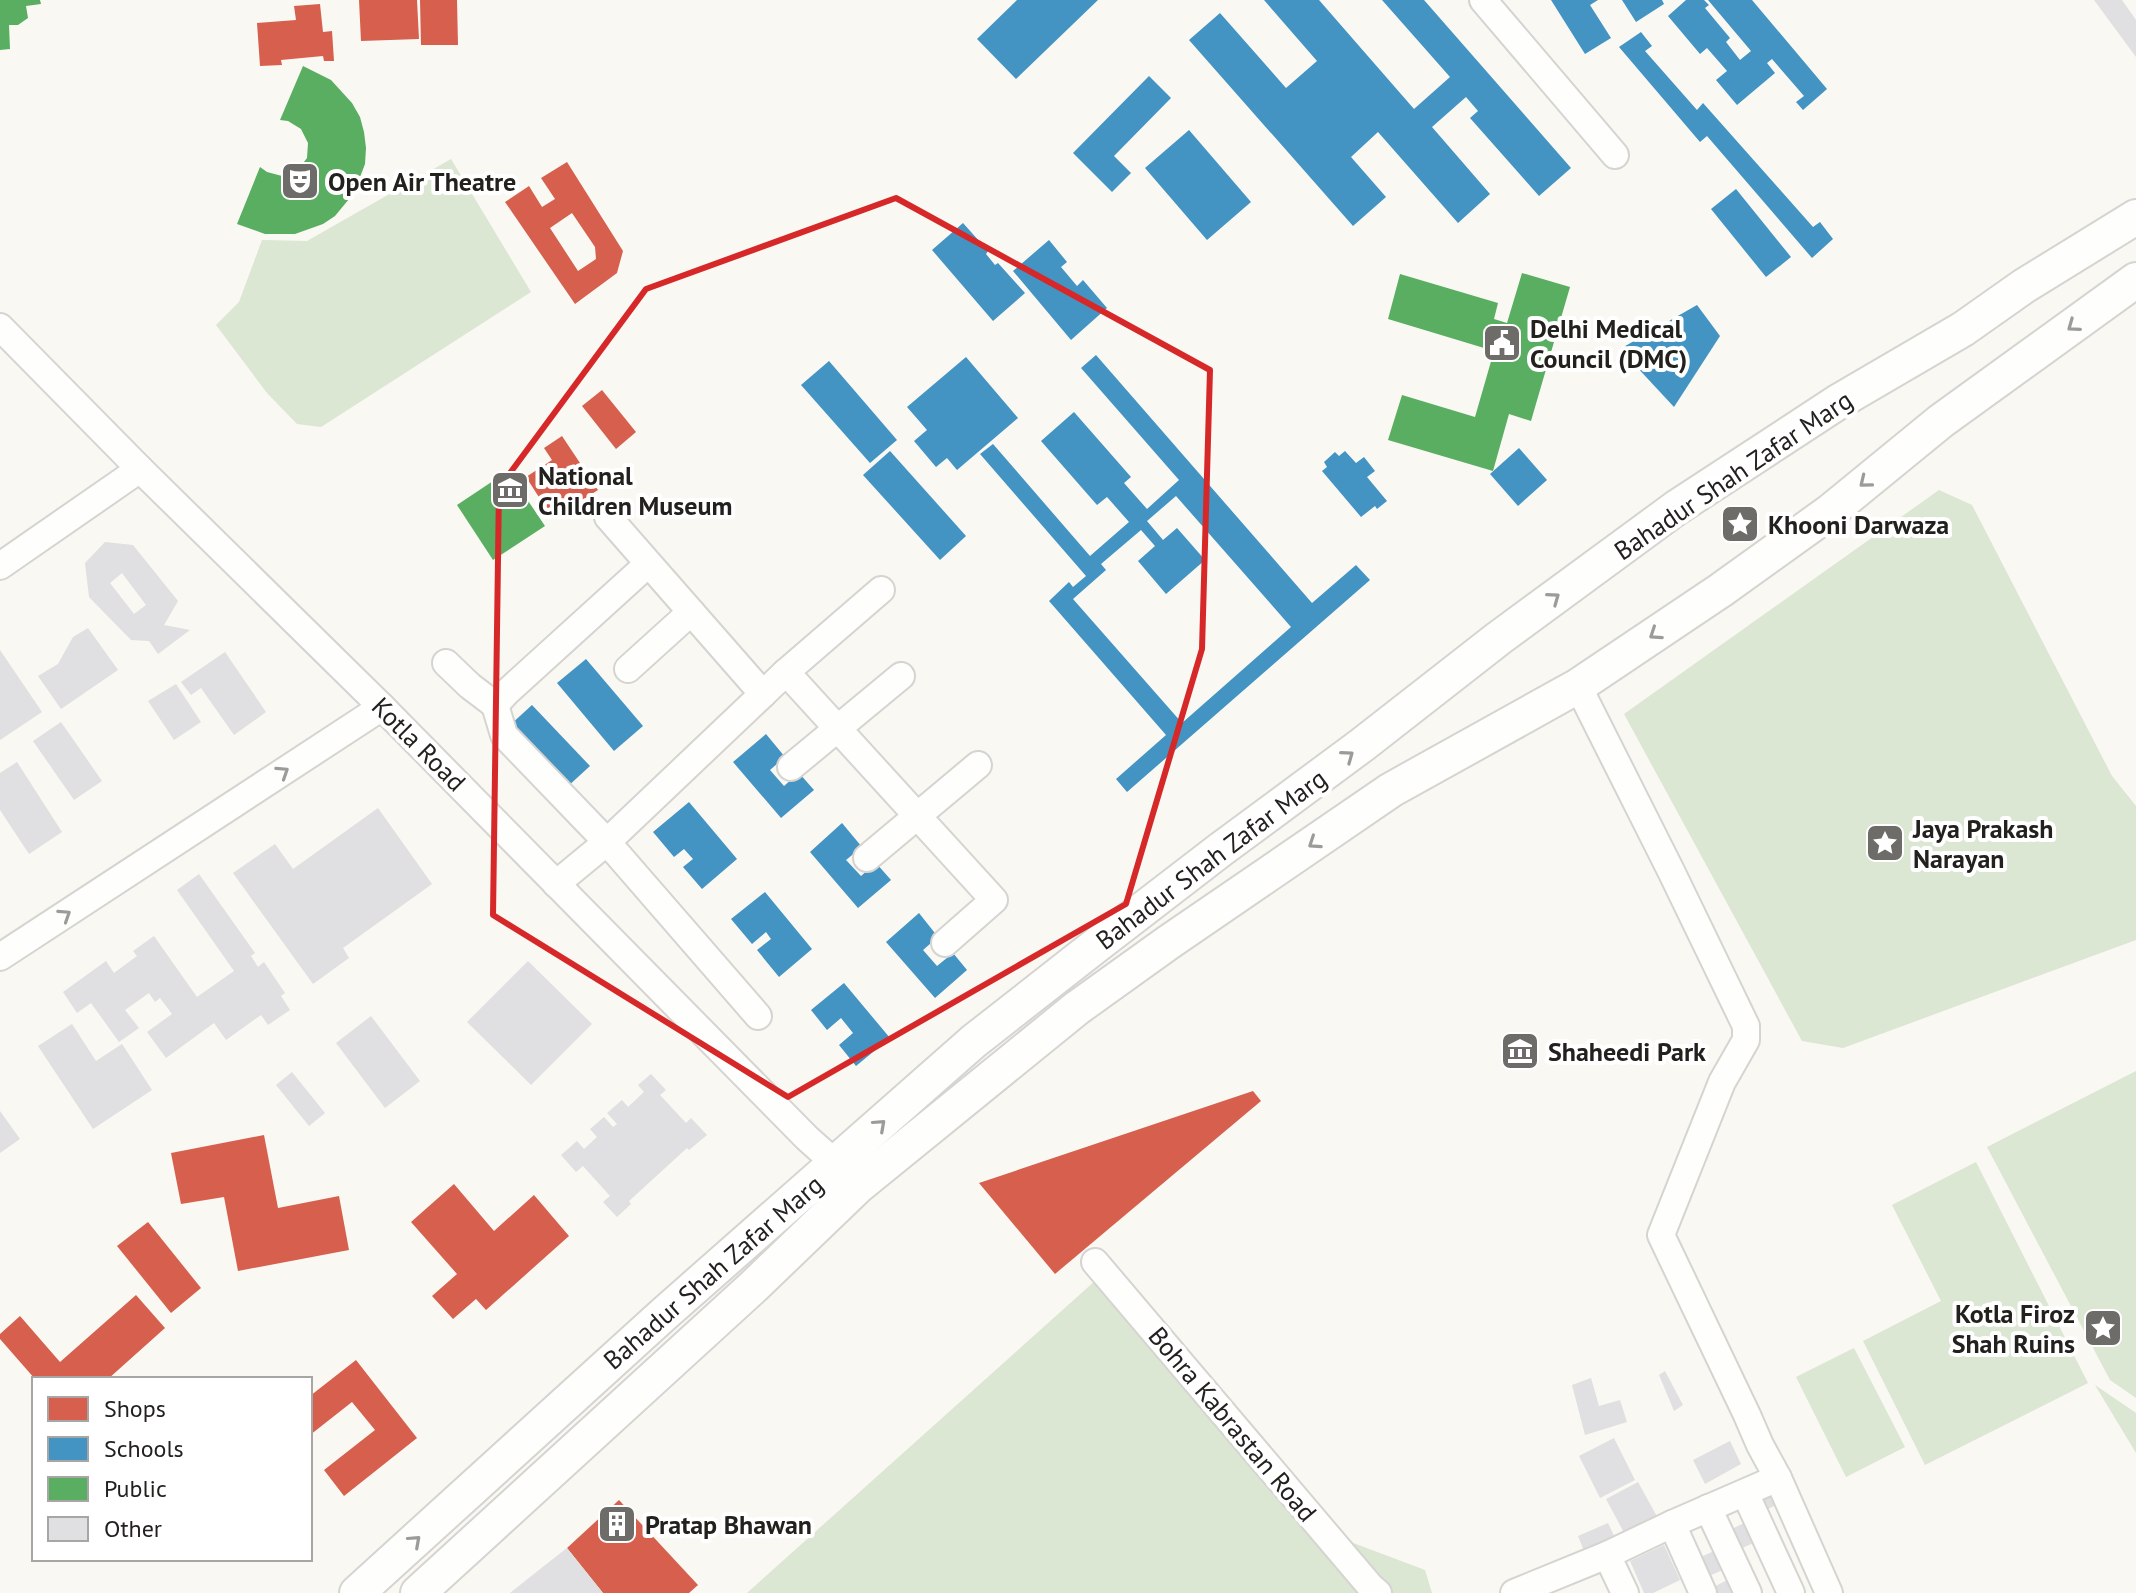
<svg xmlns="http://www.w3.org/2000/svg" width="2136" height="1593" viewBox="0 0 2136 1593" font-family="'PT Sans',sans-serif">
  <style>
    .green { fill: #dbe6d3 }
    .shops { fill: #d6604d; fill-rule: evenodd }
    .schools { fill: #4393c3; fill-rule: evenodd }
    .public { fill: #5aae61 }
    .building { fill: #e0dfe1; fill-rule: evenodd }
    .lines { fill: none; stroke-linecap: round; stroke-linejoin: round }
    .minor-casing { stroke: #d5d4d0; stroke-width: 30 }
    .major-casing { stroke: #d5d4d0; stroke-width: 38 }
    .minor { stroke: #fefefd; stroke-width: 26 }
    .major { stroke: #fefefd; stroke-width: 34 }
    .oneway { stroke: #9b9b99 }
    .marked { fill: none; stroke: #d62828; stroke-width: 6; stroke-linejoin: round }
    .labels { text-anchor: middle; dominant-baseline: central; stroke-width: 8; stroke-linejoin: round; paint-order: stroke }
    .poi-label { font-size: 26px; font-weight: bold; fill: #22211e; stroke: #fff; text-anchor: start }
    .street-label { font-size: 26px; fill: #22211e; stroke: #fff }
  </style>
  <rect width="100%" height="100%" fill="#f9f8f3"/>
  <g class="green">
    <polygon points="451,159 531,292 321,427 297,424 267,393 216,325 239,302 262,240 307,241"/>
    <polygon points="1939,490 1972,505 2112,776 2136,806 2136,940 1843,1048 1802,1041 1624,714"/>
    <polygon points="2136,1071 2136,1398 2110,1380 1987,1147"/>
    <polygon points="1976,1162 2088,1383 1925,1465 1863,1341 1941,1301 1892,1205"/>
    <polygon points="1096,1280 1295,1521 1425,1570 1432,1593 747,1593"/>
    <polygon points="1854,1348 1905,1447 1846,1477 1796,1377"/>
    <polygon points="2095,1385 2136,1413 2136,1453"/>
  </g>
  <g class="shops">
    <polygon points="359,0 417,0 419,39 361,41"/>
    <polygon points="420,0 457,0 458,45 421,45"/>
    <polygon points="320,4 323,32 332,31 334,61 324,61 323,56 281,60 282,65 260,66 257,23 296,20 294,6"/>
    <path d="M 567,162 L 623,251 L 617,273 L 575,304 L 505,202 L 529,186 L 542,207 L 555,199 L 541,178 ZM 572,213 L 595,247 L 596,259 L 578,271 L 550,228 Z"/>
    <polygon points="602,390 636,432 616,449 582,406"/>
    <polygon points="562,436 598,490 553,519 526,477 552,460 544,448"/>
    <polygon points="1253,1091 1261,1101 1055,1274 979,1183"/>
    <polygon points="264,1135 278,1208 339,1196 349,1250 238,1271 224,1197 181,1204 171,1153"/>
    <polygon points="454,1184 494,1231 534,1195 569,1236 486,1310 476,1299 453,1319 432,1296 457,1274 411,1222"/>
    <polygon points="148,1222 201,1288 171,1313 117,1246"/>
    <polygon points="136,1295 165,1328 108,1379 35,1379 0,1339 0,1334 20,1316 60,1362"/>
    <polygon points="356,1360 417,1438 344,1496 324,1470 375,1430 352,1402 310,1435 310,1396"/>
    <polygon points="619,1500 698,1585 689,1593 603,1593 567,1548"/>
  </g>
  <g class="schools">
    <polygon points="1017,0 1098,0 1016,79 977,39"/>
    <polygon points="1264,0 1319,0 1414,109 1450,77 1382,0 1424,0 1571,168 1539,196 1470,118 1478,111 1466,97 1432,127 1490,194 1458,223 1378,132 1351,157 1386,197 1353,226 1189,40 1220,13 1286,88 1317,61"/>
    <polygon points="1551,0 1598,0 1590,5 1611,38 1585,54"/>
    <polygon points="1622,0 1662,0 1664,4 1636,22"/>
    <polygon points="1686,0 1704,0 1709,5 1705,8 1730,38 1726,42 1740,60 1751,51 1708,0 1752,0 1827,89 1803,110 1796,102 1804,96 1772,59 1767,63 1775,73 1737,105 1716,80 1727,71 1707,48 1700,54 1668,16"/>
    <polygon points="1641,32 1652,46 1645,51 1697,110 1703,103 1813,227 1820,222 1833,239 1812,258 1707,136 1700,142 1619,47"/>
    <polygon points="1149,76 1171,98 1114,156 1131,173 1112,192 1073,153"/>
    <polygon points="1189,130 1251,202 1207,240 1145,168"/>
    <polygon points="1736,189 1791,257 1766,277 1711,209"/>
    <polygon points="963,223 988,251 986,254 995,265 998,263 1025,293 993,321 932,250"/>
    <polygon points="1049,240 1067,262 1061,267 1077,286 1083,280 1107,308 1071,340 1013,271"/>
    <polygon points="1697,305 1720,336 1674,407 1620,349"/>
    <path d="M 1096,355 L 1312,603 L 1356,565 L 1370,580 L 1127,792 L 1116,779 L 1166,735 L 1049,601 L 1069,582 L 1073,587 L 1086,576 L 980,454 L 993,444 L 1090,556 L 1129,522 L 1107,497 L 1097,505 L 1041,441 L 1074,412 L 1131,477 L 1124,483 L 1147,509 L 1179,480 L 1081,368 ZM 1176,496 L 1291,627 L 1182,723 L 1073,599 L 1106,570 L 1101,564 L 1141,530 L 1155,546 L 1138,561 L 1166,594 L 1205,560 L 1177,528 L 1163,540 L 1147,521 Z"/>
    <polygon points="966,357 1018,418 957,470 947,458 936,467 914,441 927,430 907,407"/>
    <polygon points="829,361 897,440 870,463 801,385"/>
    <polygon points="1519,448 1547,480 1518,506 1490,474"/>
    <polygon points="890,451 966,536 940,560 863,475"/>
    <polygon points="1345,451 1356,463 1364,457 1375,471 1367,477 1387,501 1377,509 1375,506 1361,517 1322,471 1327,467 1324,462 1335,452 1339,456"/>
    <polygon points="586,659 643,726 614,751 557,683"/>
    <polygon points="532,705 590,766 566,788 509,726"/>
    <polygon points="766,734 785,757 770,770 784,786 799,773 814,790 781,818 733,762"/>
    <polygon points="689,802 737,859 702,889 683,867 693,859 684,849 674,857 653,832"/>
    <polygon points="842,823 862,847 846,860 861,876 876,863 891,880 858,908 810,852"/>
    <polygon points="765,892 812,949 779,977 757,950 771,939 766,932 752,944 731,919"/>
    <polygon points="919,913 938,937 923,950 937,966 953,953 967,970 935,998 886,942"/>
    <polygon points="844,983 890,1038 856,1066 839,1045 853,1033 841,1018 827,1030 811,1010"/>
  </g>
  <g class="public">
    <polygon points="0,0 40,0 41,4 26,6 28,18 18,25 9,25 10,49 0,50"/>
    <polygon points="303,66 331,80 352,103 360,117 364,132 366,148 365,164 354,193 335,216 323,224 295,234 265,234 237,224 260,167 267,172 282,176 297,171 307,158 308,143 301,129 288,121 280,120"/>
    <polygon points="1522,273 1570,287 1531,421 1509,414 1493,471 1388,440 1402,395 1475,417 1494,351 1388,319 1400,274 1498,303 1494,319 1507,323"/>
    <polygon points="508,471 545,526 493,560 457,505"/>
  </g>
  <g class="building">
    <polygon points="2094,0 2122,0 2136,20 2136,57"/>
    <path d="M 105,542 L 133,545 L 178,601 L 164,625 L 190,630 L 158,654 L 149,641 L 131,640 L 89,597 L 85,563 ZM 122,573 L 146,605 L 134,614 L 110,583 Z"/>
    <polygon points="88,628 118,670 61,709 38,676 58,664 73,637"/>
    <polygon points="0,650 42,712 0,740"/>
    <polygon points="225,652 266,712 234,735 201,688 191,695 181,682"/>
    <polygon points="176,684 201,722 174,740 148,701"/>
    <polygon points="61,722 102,781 74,800 33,741"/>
    <polygon points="17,762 62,832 29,854 0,810 0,773"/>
    <polygon points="378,808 432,884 343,948 349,958 313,984 233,873 275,844 293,869"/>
    <polygon points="199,874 255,953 251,956 258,967 264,962 285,993 281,996 290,1010 268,1025 261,1015 226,1040 214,1023 166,1058 147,1032 172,1014 160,998 155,1002 149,993 125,1010 139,1028 119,1042 91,1003 77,1013 63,992 106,961 114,973 137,956 133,951 154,936 197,997 234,971 177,890"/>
    <polygon points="528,961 592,1024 531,1085 467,1022"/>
    <polygon points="371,1016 420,1081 385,1108 336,1043"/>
    <polygon points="72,1024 96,1061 122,1044 152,1090 93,1129 38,1046"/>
    <polygon points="292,1072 325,1113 309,1126 276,1085"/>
    <polygon points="651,1074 666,1090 660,1095 686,1123 691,1118 707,1135 689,1150 687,1148 629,1201 631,1204 617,1217 603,1202 610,1196 583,1166 576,1172 561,1155 577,1141 584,1149 597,1137 590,1129 604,1117 613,1127 617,1124 607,1113 622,1100 628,1107 644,1092 638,1085"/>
    <polygon points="0,1111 20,1139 0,1153"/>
    <polygon points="1665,1371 1683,1405 1674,1411 1659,1375"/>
    <polygon points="1591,1378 1599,1406 1620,1400 1627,1422 1585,1435 1572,1385"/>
    <polygon points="1614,1438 1635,1480 1600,1498 1579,1456"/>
    <polygon points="1730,1441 1741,1464 1705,1484 1693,1460"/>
    <polygon points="1638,1482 1660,1522 1628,1540 1606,1499"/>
    <polygon points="1777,1484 1785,1501 1757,1514 1749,1496"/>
    <polygon points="1755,1518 1764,1538 1732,1553 1723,1533"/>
    <polygon points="1608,1523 1618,1544 1587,1558 1578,1536"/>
    <polygon points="1664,1545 1680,1580 1653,1593 1644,1593 1630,1561"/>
    <polygon points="1723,1547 1732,1566 1700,1580 1692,1561"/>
    <polygon points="567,1548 603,1593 510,1593 544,1566"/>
    <polygon points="1735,1576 1744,1593 1709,1593 1708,1590"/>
  </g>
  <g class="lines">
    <defs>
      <g id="minor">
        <polyline points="1483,0 1615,155"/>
        <polyline points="0,327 140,469 382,707 807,1138 836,1164"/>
        <polyline points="608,517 763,694 786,672 994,900 945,943"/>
        <polyline points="648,564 506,693 495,705 504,735 607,842 758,1016"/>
        <polyline points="0,566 140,469"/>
        <polyline points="446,663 470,686 495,705"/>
        <polyline points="628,669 691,612"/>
        <polyline points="786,672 881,590"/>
        <polyline points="791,767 901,676"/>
        <polyline points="867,858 978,765"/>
        <polyline points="556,884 607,842 763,694"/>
        <polyline points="0,957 382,707"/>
        <polyline points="1095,1262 1370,1586 1378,1593"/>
        <polyline points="1778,1478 1829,1593"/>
        <polyline points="1745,1493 1791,1593"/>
        <polyline points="1708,1508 1748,1593"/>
        <polyline points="1672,1524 1703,1593"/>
        <polyline points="1607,1555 1625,1593"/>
        <polyline points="1514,1593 1607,1555 1672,1524 1778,1478 1760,1445 1747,1415 1661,1235 1722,1082 1746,1040 1746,1026 1671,871 1578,686"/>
      </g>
      <g id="major">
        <polyline points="357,1593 664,1314 974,1041 1094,947 1220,850 1362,745 1499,638 1676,508 1838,402 1963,329 2024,286 2136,217"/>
        <polyline points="418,1593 754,1286 858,1186 1077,1008 1169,942 1391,790 1578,686 1721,590 1831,511 1941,421 2136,280"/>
      </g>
    </defs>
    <use href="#minor" class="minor-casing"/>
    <use href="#major" class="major-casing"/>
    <use href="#minor" class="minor"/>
    <use href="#major" class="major"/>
  </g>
  <defs><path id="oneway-chevron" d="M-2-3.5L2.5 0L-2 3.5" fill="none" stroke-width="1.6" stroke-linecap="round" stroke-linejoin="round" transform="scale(2)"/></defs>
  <g class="oneway">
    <use href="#oneway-chevron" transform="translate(2073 326) rotate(144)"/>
    <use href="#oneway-chevron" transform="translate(1865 482) rotate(141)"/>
    <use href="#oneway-chevron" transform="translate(1554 598) rotate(-36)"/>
    <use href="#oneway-chevron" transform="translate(1655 634) rotate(146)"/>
    <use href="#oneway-chevron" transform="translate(1348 756) rotate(-36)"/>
    <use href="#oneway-chevron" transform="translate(283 772) rotate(-33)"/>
    <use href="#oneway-chevron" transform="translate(1314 843) rotate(146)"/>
    <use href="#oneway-chevron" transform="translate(65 915) rotate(-33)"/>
    <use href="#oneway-chevron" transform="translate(880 1125) rotate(-42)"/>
    <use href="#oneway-chevron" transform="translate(415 1541) rotate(-42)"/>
  </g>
  <path class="marked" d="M 896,198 L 1210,370 L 1202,649 L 1126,904 L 788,1097 L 493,915 L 499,488 L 646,289 Z"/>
  <defs>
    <symbol id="theatre-square" viewBox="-11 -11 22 22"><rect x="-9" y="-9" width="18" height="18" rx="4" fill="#6d6c69" stroke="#fff"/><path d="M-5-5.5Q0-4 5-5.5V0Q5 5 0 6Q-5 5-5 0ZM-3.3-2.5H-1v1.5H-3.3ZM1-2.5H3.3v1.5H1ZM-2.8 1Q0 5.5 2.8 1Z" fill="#fff"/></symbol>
    <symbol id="civic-square" viewBox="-11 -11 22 22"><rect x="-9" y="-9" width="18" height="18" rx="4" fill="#6d6c69" stroke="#fff"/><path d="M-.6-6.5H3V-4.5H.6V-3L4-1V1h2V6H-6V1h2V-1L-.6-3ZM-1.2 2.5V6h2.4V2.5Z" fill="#fff"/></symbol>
    <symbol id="museum-square" viewBox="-11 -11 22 22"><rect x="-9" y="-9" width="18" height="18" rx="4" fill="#6d6c69" stroke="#fff"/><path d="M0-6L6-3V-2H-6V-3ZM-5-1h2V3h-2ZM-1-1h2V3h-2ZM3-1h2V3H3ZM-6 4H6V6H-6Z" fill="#fff"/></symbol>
    <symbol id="sight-square" viewBox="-11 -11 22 22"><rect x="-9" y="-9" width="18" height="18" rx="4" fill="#6d6c69" stroke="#fff"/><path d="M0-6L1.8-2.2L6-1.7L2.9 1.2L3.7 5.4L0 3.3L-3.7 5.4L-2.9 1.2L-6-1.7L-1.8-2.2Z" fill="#fff"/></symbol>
    <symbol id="building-square" viewBox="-11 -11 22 22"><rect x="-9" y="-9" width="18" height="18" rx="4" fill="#6d6c69" stroke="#fff"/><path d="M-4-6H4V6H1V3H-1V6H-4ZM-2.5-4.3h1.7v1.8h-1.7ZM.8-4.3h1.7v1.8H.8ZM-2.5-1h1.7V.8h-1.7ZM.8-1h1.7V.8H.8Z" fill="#fff"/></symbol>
  </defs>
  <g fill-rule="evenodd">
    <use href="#theatre-square" x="278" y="159" width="44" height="44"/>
    <use href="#civic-square" x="1480" y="321" width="44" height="44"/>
    <use href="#museum-square" x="488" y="468" width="44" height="44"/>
    <use href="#sight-square" x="1718" y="502" width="44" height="44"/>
    <use href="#sight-square" x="1863" y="821" width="44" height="44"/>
    <use href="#museum-square" x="1498" y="1029" width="44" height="44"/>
    <use href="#sight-square" x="2081" y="1306" width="44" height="44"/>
    <use href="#building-square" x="595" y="1502" width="44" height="44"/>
  </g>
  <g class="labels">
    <g class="poi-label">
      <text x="328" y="181">Open Air Theatre</text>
      <text x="1530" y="328">Delhi Medical<tspan x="1530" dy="30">Council (DMC)</tspan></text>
      <text x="538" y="475">National<tspan x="538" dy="30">Children Museum</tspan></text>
      <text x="1768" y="524">Khooni Darwaza</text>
      <text x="1913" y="828">Jaya Prakash<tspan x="1913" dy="30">Narayan</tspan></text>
      <text x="1548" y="1051">Shaheedi Park</text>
      <text x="2075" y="1313" text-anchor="end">Kotla Firoz<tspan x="2075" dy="30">Shah Ruins</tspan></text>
      <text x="645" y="1524">Pratap Bhawan</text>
    </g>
    <g class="street-label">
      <text transform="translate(1733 475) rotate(-34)">Bahadur Shah Zafar Marg</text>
      <text transform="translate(419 744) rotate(45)">Kotla Road</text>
      <text transform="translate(1211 859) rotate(-37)">Bahadur Shah Zafar Marg</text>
      <text transform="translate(713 1272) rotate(-41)">Bahadur Shah Zafar Marg</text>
      <text transform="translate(1233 1424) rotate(50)">Bohra Kabrastan Road</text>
    </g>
  </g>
  <rect x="32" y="1377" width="280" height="184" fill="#ffffff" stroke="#a7a6a5" stroke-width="2"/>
  <rect x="48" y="1397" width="40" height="24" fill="#d6604d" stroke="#a7a6a5" stroke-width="2"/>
  <text x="104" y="1417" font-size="24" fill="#22211e">Shops</text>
  <rect x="48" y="1437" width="40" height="24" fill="#4393c3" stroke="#a7a6a5" stroke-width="2"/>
  <text x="104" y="1457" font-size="24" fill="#22211e">Schools</text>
  <rect x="48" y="1477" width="40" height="24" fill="#5aae61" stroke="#a7a6a5" stroke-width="2"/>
  <text x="104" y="1497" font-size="24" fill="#22211e">Public</text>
  <rect x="48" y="1517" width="40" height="24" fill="#e0dfe1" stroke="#a7a6a5" stroke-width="2"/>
  <text x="104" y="1537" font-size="24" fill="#22211e">Other</text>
</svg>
